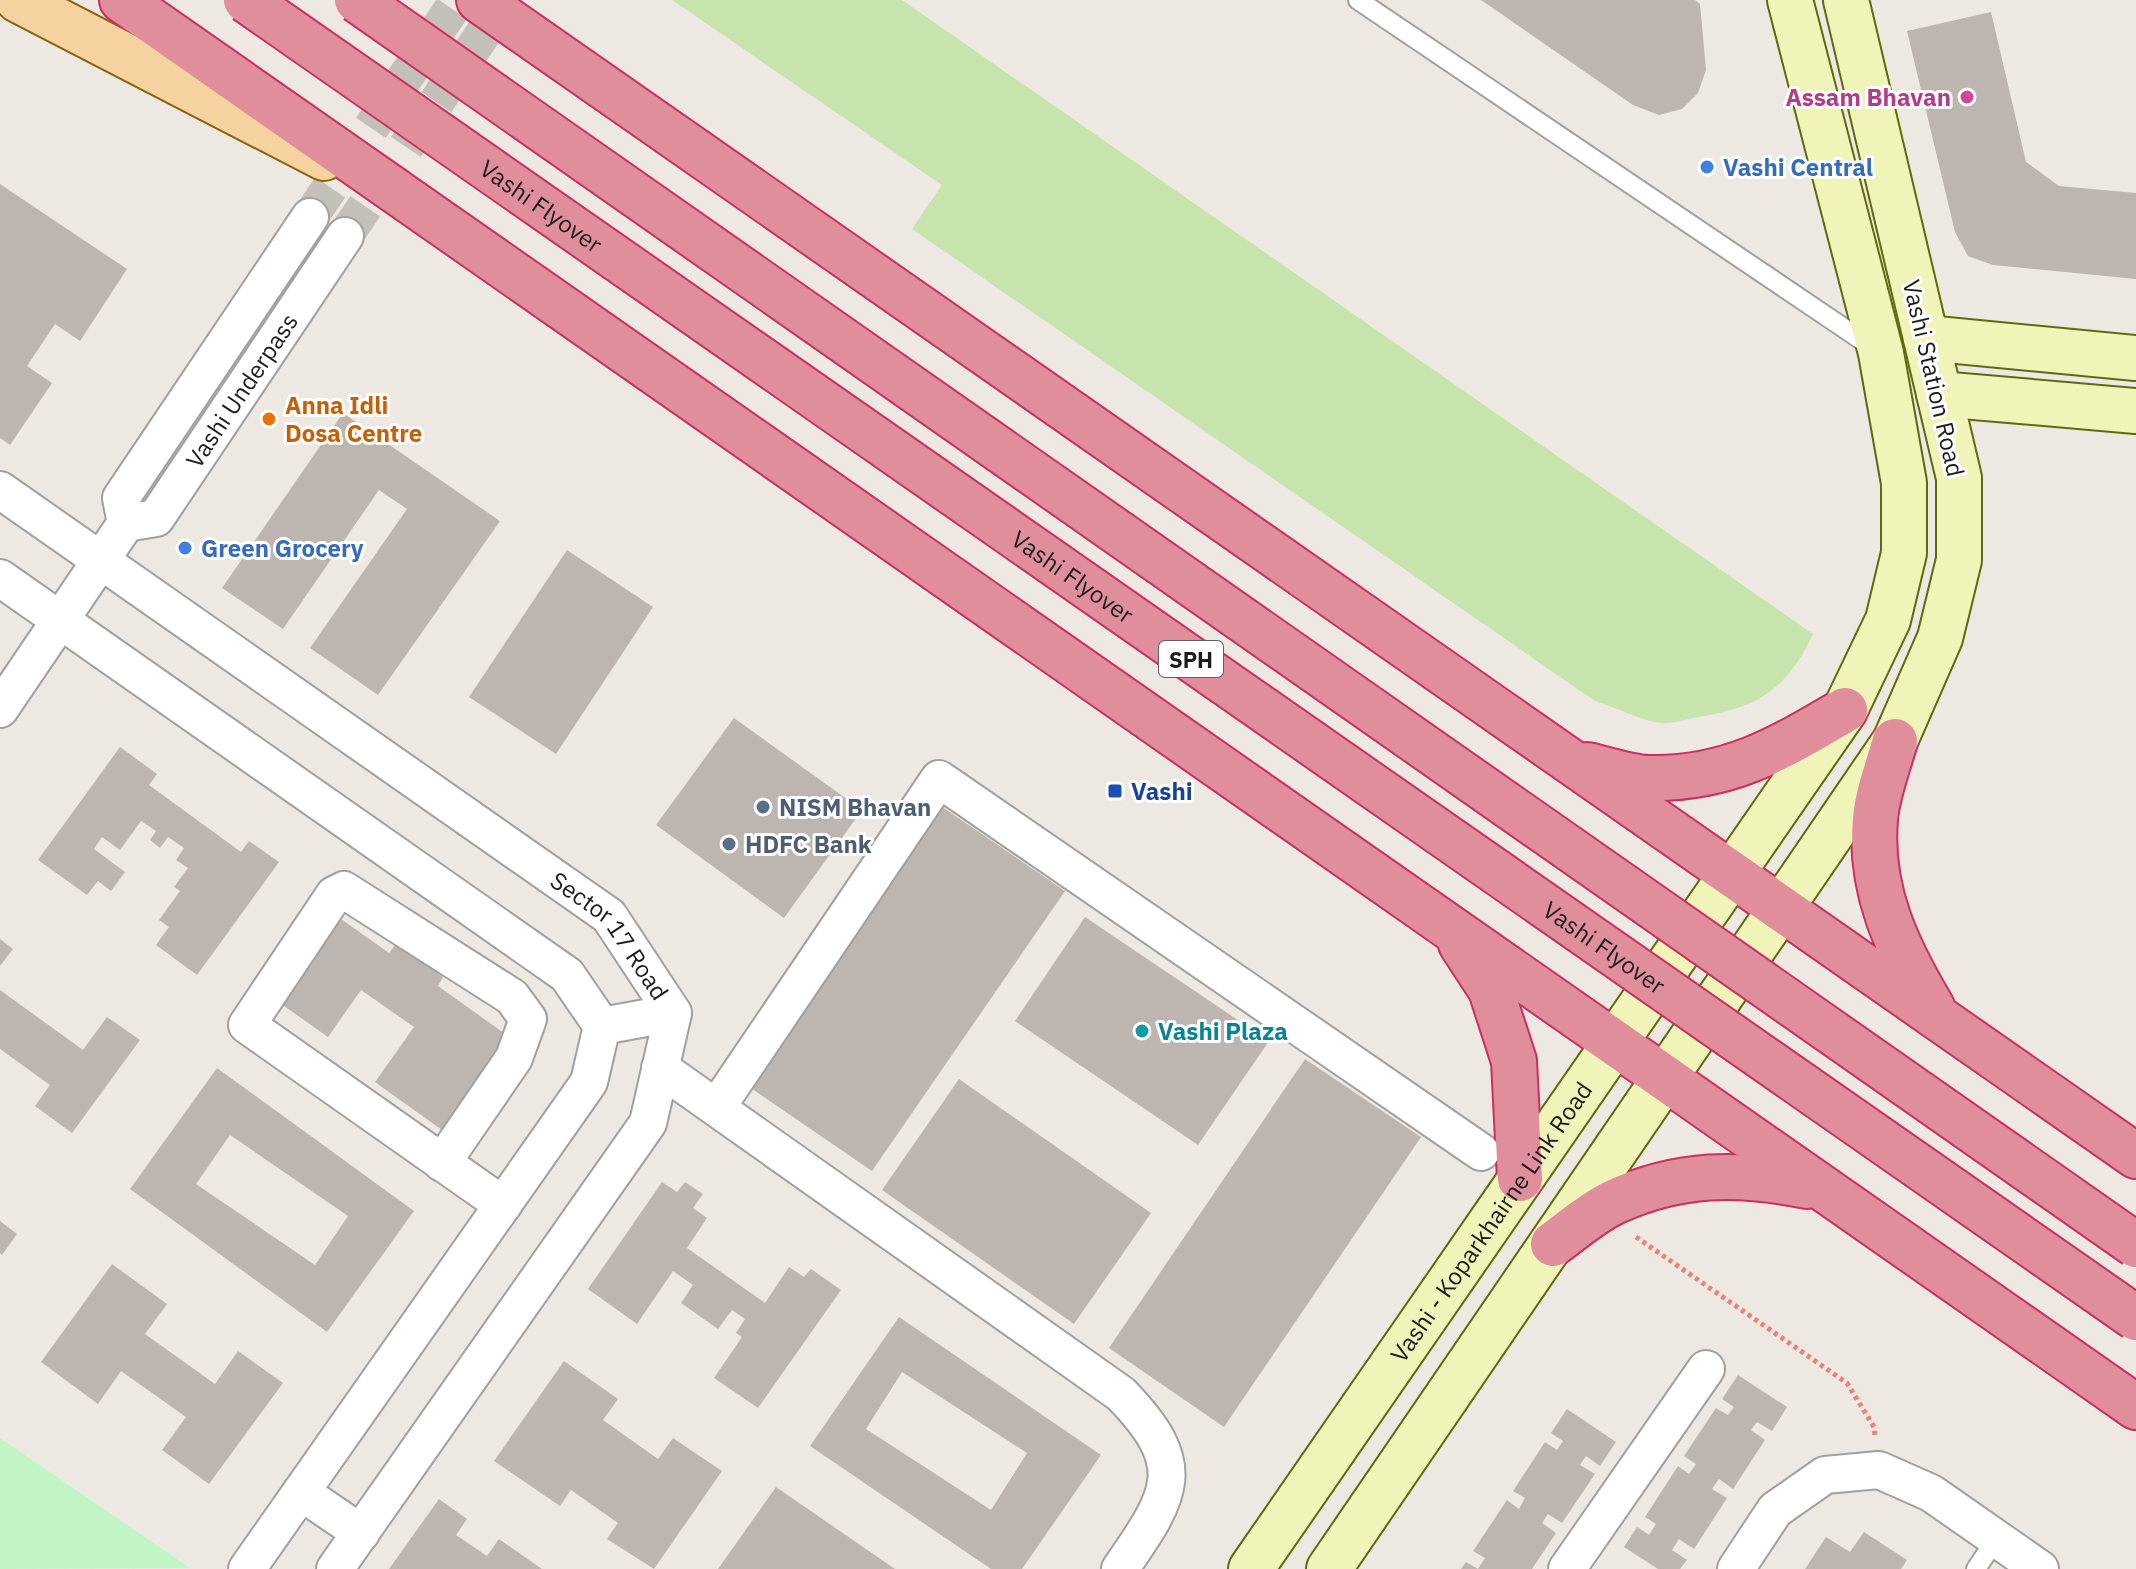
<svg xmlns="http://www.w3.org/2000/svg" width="2136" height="1569" viewBox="0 0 2136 1569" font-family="'IBM Plex Sans',sans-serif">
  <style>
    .grass { fill: #c6e4ab }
    .park { fill: #c1f5c6 }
    .building { fill: #bdb5af; fill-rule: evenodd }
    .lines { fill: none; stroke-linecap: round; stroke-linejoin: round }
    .street-tunnel { stroke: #c3c0ba; stroke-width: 36; stroke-dasharray: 36 18; stroke-linecap: butt }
    .lane-casing { stroke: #a0a0a0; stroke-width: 22 }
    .street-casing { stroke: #a0a0a0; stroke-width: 40 }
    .secondary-casing { stroke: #5e6a0c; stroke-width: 48 }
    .primary-casing { stroke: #8a620a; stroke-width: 48 }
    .highway-casing { stroke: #cb2f62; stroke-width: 48 }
    .path { stroke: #f08070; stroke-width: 5; stroke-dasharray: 4 4; stroke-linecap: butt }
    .lane { stroke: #fff; stroke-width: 18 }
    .street { stroke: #fff; stroke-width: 36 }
    .secondary { stroke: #f0f4b9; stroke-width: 44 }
    .primary { stroke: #f5d29f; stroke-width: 44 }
    .highway { stroke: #e08e9c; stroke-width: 44 }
    .highway-bridge-casing { stroke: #cb2f62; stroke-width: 48; stroke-linecap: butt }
    .highway-bridge { stroke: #e08e9c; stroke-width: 44 }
    .hotel-dot { fill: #d1479c; stroke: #fff; stroke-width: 3 }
    .shop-dot { fill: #3f7fe0; stroke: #fff; stroke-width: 3 }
    .food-dot { fill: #e8710a; stroke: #fff; stroke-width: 3 }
    .transit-dot { fill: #1a4fb4; stroke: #fff; stroke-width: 3 }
    .service-dot { fill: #5c6f8a; stroke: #fff; stroke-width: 3 }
    .culture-dot { fill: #0f9aa8; stroke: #fff; stroke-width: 3 }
    .labels { text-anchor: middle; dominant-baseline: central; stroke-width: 6; stroke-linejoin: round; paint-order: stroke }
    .shield { fill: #fff; stroke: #606060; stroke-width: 2 }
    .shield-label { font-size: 22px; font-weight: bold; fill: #1c1c1c }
    .hotel-label { font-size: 24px; font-weight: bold; fill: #b23c85; stroke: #fff; text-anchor: end }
    .shop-label { font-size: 24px; font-weight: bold; fill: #366cbe; stroke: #fff; text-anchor: start }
    .street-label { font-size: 24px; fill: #1c1c1c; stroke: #fff }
    .food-label { font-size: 24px; font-weight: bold; fill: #c56008; stroke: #fff; text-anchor: start }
    .transit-label { font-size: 24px; font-weight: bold; fill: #164399; stroke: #fff; text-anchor: start }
    .service-label { font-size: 24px; font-weight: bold; fill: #4e5e75; stroke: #fff; text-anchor: start }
    .culture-label { font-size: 24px; font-weight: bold; fill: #0d838f; stroke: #fff; text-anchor: start }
  </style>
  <rect width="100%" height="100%" fill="#ede9e2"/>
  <path class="grass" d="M 672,0 L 902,0 L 1813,634 C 1787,689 1758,708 1698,717 C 1687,719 1672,724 1661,723 C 1639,720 1615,707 1595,701 L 912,229 L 942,185 Z"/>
  <polygon class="park" points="0,1438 190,1568 0,1569"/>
  <g class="building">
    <polygon points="1481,0 1695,0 1700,4 1706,70 1698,93 1682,109 1659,115 1633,105"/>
    <polygon points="1991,12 2026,162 2059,186 2136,193 2136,279 1993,265 1968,256 1955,232 1907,31"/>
    <polygon points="0,184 127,269 80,341 55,324 27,366 52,383 10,445 0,438"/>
    <polygon points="343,413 500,521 378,695 310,648 407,509 379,490 283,629 222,588"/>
    <polygon points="567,550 653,607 556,754 469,697"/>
    <polygon points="734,718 862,810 784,918 656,825"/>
    <polygon points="120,747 157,774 149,785 241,852 249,841 279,862 197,975 156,945 169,927 159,920 180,891 174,887 188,868 176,860 184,848 168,837 160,848 150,840 156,831 141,821 120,850 102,837 94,849 125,872 111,891 98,881 87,895 38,860"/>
    <polygon points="935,802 1065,891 872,1171 742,1082"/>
    <polygon points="334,914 389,953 396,944 443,977 438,986 508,1036 442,1130 375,1082 414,1027 361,990 328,1037 274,999"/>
    <polygon points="1085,917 1269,1041 1198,1145 1015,1021"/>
    <polygon points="0,939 13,949 0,966"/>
    <polygon points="0,990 83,1050 107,1017 140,1040 72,1133 35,1106 50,1085 0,1049"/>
    <polygon points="1305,1059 1421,1137 1224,1427 1109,1348"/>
    <path d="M 217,1068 L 414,1211 L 327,1332 L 130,1189 ZM 230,1135 L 348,1216 L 315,1265 L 196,1184 Z"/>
    <polygon points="959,1079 1151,1213 1074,1324 882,1190"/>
    <polygon points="662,1182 677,1192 685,1182 703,1194 693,1208 707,1218 687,1248 765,1303 789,1267 804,1277 811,1269 841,1290 758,1408 714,1378 742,1337 736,1333 745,1319 732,1310 718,1329 681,1303 693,1285 673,1271 637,1324 588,1289"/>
    <polygon points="0,1221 17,1234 2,1255 0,1253"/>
    <polygon points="112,1264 167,1304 145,1334 215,1384 238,1351 283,1383 209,1484 162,1450 186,1417 121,1371 98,1404 41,1362"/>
    <path d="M 899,1317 L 1101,1455 L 1022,1569 L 991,1569 L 810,1446 ZM 902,1372 L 1027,1453 L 991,1510 L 866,1429 Z"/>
    <polygon points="564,1361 618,1399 603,1420 658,1459 673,1438 722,1471 654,1569 607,1539 618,1523 571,1490 560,1506 494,1461"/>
    <polygon points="1738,1375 1787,1407 1772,1431 1757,1422 1751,1430 1765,1440 1733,1489 1719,1479 1712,1489 1727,1498 1694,1549 1679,1539 1672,1550 1687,1560 1680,1569 1658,1569 1624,1547 1637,1527 1649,1535 1656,1524 1645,1517 1678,1466 1689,1474 1696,1464 1684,1456 1716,1408 1728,1415 1734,1407 1722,1399"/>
    <polygon points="1567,1409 1616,1442 1600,1466 1586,1456 1580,1465 1595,1474 1562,1523 1548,1514 1542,1523 1556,1533 1532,1569 1478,1569 1485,1558 1473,1551 1507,1500 1519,1509 1525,1498 1513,1491 1545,1442 1557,1450 1563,1441 1551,1433"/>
    <polygon points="776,1487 895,1569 718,1569"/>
    <polygon points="439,1499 467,1519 456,1535 487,1556 499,1539 542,1569 389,1569"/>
    <polygon points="1864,1532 1907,1560 1901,1569 1805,1569 1826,1537 1850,1552"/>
    <polygon points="1466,1562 1478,1569 1461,1569"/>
  </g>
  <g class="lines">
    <g class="street-tunnel">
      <polyline points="310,217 458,0"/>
      <polyline points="345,236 506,0"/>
    </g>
    <defs>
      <g id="lane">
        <polyline points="1358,0 1872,347"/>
        <polyline points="1976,1569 1996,1539"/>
      </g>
      <g id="street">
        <path id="s1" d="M 0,490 L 609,916 L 673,1013 L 648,1123 L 335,1569"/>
        <path id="s2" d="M 126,523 L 156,518 L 345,236"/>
        <polyline points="0,578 567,975 602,1026 589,1082 247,1569"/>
        <polyline points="0,709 126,523 121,498 310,217"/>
        <polyline points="602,1026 673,1013"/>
        <path d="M 660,1068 L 1121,1394 C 1191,1466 1172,1494 1120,1569"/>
        <polyline points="717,1107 939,779 1481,1152"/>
        <polyline points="442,1163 514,1058 528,1019 512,997 344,890 334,895 247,1025 503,1205"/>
        <polyline points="301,1492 361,1533"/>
        <polyline points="1567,1569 1706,1369"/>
        <polyline points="1736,1569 1775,1510 1825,1475 1879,1470 1931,1493 2040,1569"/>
      </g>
      <g id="secondary">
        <polyline points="1926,338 2136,358"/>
        <polyline points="1939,394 2136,411"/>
        <path id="s3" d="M 1251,1569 L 1845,710 L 1888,620 L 1904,553 L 1904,483 L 1881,353 L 1790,0"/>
        <polyline points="1329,1569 1895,741 1940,638 1959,560 1959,478 1846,0"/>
      </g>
      <polyline id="primary" points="18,0 324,158"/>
      <g id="highway">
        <polyline points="122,0 2136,1407"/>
        <polyline points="479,0 2136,1156"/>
        <path d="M 1895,741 C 1888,766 1877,794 1875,819 C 1869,890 1897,948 1932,1007"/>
        <path d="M 1587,765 C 1606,769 1628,777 1648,778 C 1727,780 1779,749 1845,710"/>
        <polyline points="1461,944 1491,990 1514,1061 1520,1179"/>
        <path d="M 1553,1244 C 1572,1230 1593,1212 1614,1202 C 1680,1172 1738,1172 1807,1186"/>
      </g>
    </defs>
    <use href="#lane" class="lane-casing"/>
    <use href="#street" class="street-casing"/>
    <use href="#secondary" class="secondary-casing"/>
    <use href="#primary" class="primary-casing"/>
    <use href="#highway" class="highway-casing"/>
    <polyline class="path" points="1636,1237 1847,1383 1874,1427 1875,1437"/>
    <use href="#lane" class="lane"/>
    <use href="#street" class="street"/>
    <use href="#secondary" class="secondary"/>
    <use href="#primary" class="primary"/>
    <use href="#highway" class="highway"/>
    <defs>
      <g id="highway-bridge">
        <path id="s4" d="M 246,0 L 2136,1318"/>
        <polyline points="357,0 2136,1245"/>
      </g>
    </defs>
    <use href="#highway-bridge" class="highway-bridge-casing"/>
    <use href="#highway-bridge" class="highway-bridge"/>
  </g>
  <circle class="hotel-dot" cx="1967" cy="97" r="8"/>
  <g class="shop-dot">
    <circle cx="1707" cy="167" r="8"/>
    <circle cx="185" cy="548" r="8"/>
  </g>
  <circle class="food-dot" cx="269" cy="419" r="8"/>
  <rect class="transit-dot" x="1107" y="783" width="16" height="16" rx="4"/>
  <g class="service-dot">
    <circle cx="763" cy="807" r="8"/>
    <circle cx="729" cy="844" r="8"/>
  </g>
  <circle class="culture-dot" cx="1142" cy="1031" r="8"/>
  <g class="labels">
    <rect class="shield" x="1159" y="641" width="64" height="36" rx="6"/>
    <g class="shield-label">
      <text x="1191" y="659">SPH</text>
    </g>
    <g class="hotel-label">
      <text x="1951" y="97">Assam Bhavan</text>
    </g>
    <g class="shop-label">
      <text x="1723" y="167">Vashi Central</text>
      <text x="201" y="548">Green Grocery</text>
    </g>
    <g class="street-label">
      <text stroke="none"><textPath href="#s4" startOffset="360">Vashi Flyover</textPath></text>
      <text transform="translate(1934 378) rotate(77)">Vashi Station Road</text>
      <text stroke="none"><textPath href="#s2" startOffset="184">Vashi Underpass</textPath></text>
      <text stroke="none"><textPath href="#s4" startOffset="1008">Vashi Flyover</textPath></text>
      <text stroke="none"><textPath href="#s1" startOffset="758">Sector 17 Road</textPath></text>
      <text stroke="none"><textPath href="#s4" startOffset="1656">Vashi Flyover</textPath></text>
      <text stroke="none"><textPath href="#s3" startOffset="422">Vashi - Koparkhairne Link Road</textPath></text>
    </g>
    <g class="food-label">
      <text x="285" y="405">Anna Idli<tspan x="285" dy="28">Dosa Centre</tspan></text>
    </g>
    <g class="transit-label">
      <text x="1131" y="791">Vashi</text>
    </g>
    <g class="service-label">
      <text x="779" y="807">NISM Bhavan</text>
      <text x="745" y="844">HDFC Bank</text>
    </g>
    <g class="culture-label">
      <text x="1158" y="1031">Vashi Plaza</text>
    </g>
  </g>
</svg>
